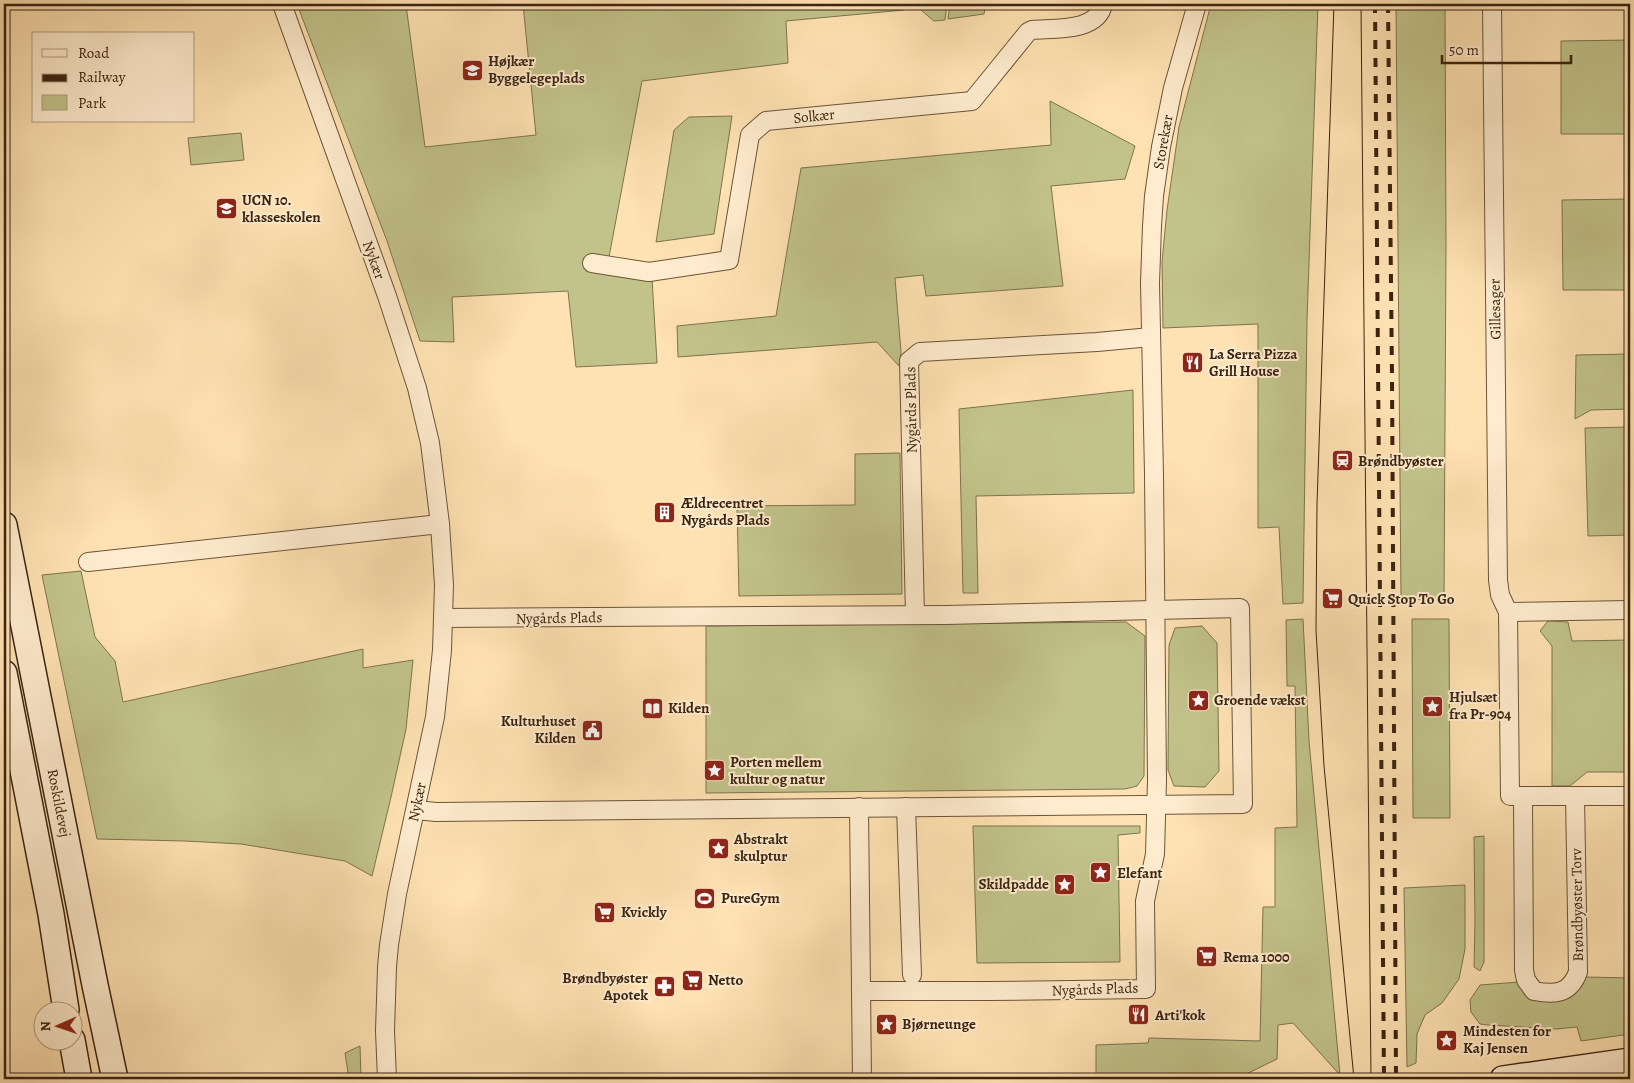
<svg xmlns="http://www.w3.org/2000/svg" width="1634" height="1083" viewBox="0 0 1634 1083" font-family="Alegreya,serif">
  <style>
    .green { fill: #c2c38b; stroke: #7e744e }
    .lines { fill: none; stroke-linecap: round; stroke-linejoin: round }
    .street-casing { stroke: #6c5439; stroke-width: 20 }
    .secondary-casing { stroke: #3b2410; stroke-width: 28 }
    .street { stroke: #ffecce; stroke-width: 18 }
    .secondary { stroke: #ffecce; stroke-width: 25 }
    .tram { stroke: #3b2410; stroke-width: 1 }
    .rail { stroke: #3b2410; stroke-width: 4; stroke-dasharray: 9 9; stroke-linecap: butt }
    .labels { text-anchor: middle; dominant-baseline: central; stroke-width: 4; stroke-linejoin: round; paint-order: stroke }
    .poi-label { font-size: 15px; font-weight: bold; fill: #3b2410; stroke: #ffecce; text-anchor: start }
    .street-label { font-size: 15px; fill: #3b2410; stroke: #ffecce }
  </style>
  <rect width="100%" height="100%" fill="#ffe2b3"/>
  <filter id="stains"><feTurbulence type="fractalNoise" baseFrequency=".004" numOctaves="4"/><feColorMatrix values="0 0 0 0 .2 0 0 0 0 .09 0 0 0 0 .02 0 0 0 .5 -.17"/></filter>
  <radialGradient id="worn" r=".72"><stop offset=".6" stop-color="#630" stop-opacity="0"/><stop offset="1" stop-color="#630" stop-opacity=".3"/></radialGradient>
  <g class="green">
    <polygon points="297,4 406,5 425,147 536,135 523,4 899,4 904,10 786,21 788,63 642,81 609,257 652,278 657,363 576,367 568,291 452,297 454,342 420,341 387,241"/>
    <polygon points="914,4 947,4 945,20 934,21"/>
    <polygon points="950,4 986,4 984,14 948,19"/>
    <polygon points="1211,4 1318,4 1307,320 1303,603 1283,604 1279,527 1258,528 1258,324 1163,328 1162,262 1167,210 1179,127"/>
    <polygon points="1396,4 1445,4 1446,248 1444,599 1401,600"/>
    <polygon points="1630,40 1630,134 1561,134 1561,41"/>
    <polygon points="1050,101 1135,146 1125,179 1051,186 1063,286 926,296 923,275 895,278 901,352 899,366 877,342 678,357 677,326 776,316 801,168 1051,145"/>
    <polygon points="732,116 714,234 656,242 674,130 689,117"/>
    <polygon points="241,133 244,160 191,165 188,138"/>
    <polygon points="1630,199 1630,290 1563,290 1562,200"/>
    <polygon points="1630,354 1630,409 1591,410 1575,419 1576,355"/>
    <polygon points="1133,390 1134,493 976,496 978,593 963,593 959,409"/>
    <polygon points="1630,427 1630,535 1588,536 1585,428"/>
    <polygon points="900,453 902,594 739,596 737,506 855,505 855,454"/>
    <polygon points="81,571 95,637 115,661 123,702 363,649 363,668 413,660 406,729 391,797 372,876 345,861 241,844 185,841 97,839 42,575"/>
    <polygon points="1303,619 1309,741 1340,1075 1293,1023 1278,1025 1277,1059 1236,1079 1096,1079 1096,1045 1148,1043 1149,1038 1260,1041 1263,907 1275,907 1275,828 1297,827 1295,686 1287,686 1286,620"/>
    <polygon points="1412,619 1449,619 1450,818 1413,818"/>
    <polygon points="1548,621 1568,622 1572,641 1630,640 1630,772 1587,772 1570,786 1552,786 1552,646 1540,631"/>
    <polygon points="1126,622 1145,636 1144,776 1137,786 1125,789 706,793 706,626"/>
    <polygon points="1202,626 1217,643 1219,771 1205,787 1174,786 1168,770 1169,645 1175,628"/>
    <polygon points="973,826 1140,826 1140,833 1118,835 1120,962 977,963"/>
    <polygon points="1484,836 1484,962 1480,971 1474,967 1475,921 1474,837"/>
    <polygon points="1465,885 1465,949 1459,979 1442,1003 1425,1015 1417,1034 1416,1063 1407,1067 1404,888"/>
    <polygon points="1586,977 1630,978 1630,1034 1581,1041 1577,1027 1556,1029 1488,1025 1480,1024 1471,1012 1470,1000 1480,985 1519,982 1577,989"/>
    <polygon points="360,1046 361,1079 349,1079 345,1053"/>
  </g>
  <g class="lines">
    <defs>
      <g id="street">
        <polyline points="282,4 387,296 417,388 430,443 440,524 444,585 442,650 435,717 397,894 389,945 387,967 385,1031 387,1079"/>
        <polyline points="1492,4 1498,580 1500,595 1508,612 1510,796 1630,796"/>
        <path d="M 592,263 L 649,272 L 729,260 L 750,135 L 766,121 L 972,101 L 1028,32 L 1032,30 C 1055,28 1098,32 1103,4"/>
        <polyline points="88,562 440,524"/>
        <polyline points="1508,612 1630,610"/>
        <polyline points="915,615 909,361 920,352 1097,342 1151,337"/>
        <path d="M 1523,796 L 1524,970 L 1526,980 L 1534,991 C 1555,995 1570,994 1578,972 L 1575,796"/>
        <polyline points="859,807 862,1079"/>
        <polyline points="906,807 912,975"/>
        <polyline points="416,810 436,812 1243,804 1240,608 946,615 443,618"/>
        <polyline points="861,991 990,991 1146,989 1145,901 1155,854 1157,780 1154,474 1150,283 1152,226 1154,196 1161,147 1173,88 1197,4"/>
      </g>
      <g id="secondary">
        <polyline points="4,525 95,985 115,1079"/>
        <polyline points="4,673 51,914 66,1010"/>
        <polyline points="72,1040 79,1079"/>
        <polyline points="1503,1079 1630,1061"/>
      </g>
    </defs>
    <use href="#street" class="street-casing"/>
    <use href="#secondary" class="secondary-casing"/>
    <use href="#street" class="street"/>
    <use href="#secondary" class="secondary"/>
    <g class="tram">
      <polyline points="1334,4 1317,504 1316,630 1324,766 1354,1079"/>
      <polyline points="1361,4 1371,1079"/>
    </g>
    <g class="rail">
      <polyline points="1375,4 1384,1079"/>
      <polyline points="1388,4 1392,376 1396,1079"/>
    </g>
  </g>
  <defs>
    <symbol id="school-square" viewBox="-11 -11 22 22"><rect x="-9" y="-9" width="18" height="18" rx="4" fill="#8f2418" stroke="#ffecce"/><path d="M0-5L7-2L0 1L-7-2ZM-4 1L0 2.5L4 1V4Q0 6-4 4Z" fill="#fff"/></symbol>
    <symbol id="restaurant-square" viewBox="-11 -11 22 22"><rect x="-9" y="-9" width="18" height="18" rx="4" fill="#8f2418" stroke="#ffecce"/><path d="M-5-6h1v4h1v-4h1v4h1v-4h1v5L-1.5 .5V6h-2V.5L-5-1ZM5-6V6H3V1.5H1.5Q1.5-4 5-6Z" fill="#fff"/></symbol>
    <symbol id="station-square" viewBox="-11 -11 22 22"><rect x="-9" y="-9" width="18" height="18" rx="4" fill="#8f2418" stroke="#ffecce"/><path d="M-3-6H3Q5-6 5-4V2Q5 4 3 4L4.5 6H3L1.5 4h-3L-3 6H-4.5L-3 4Q-5 4-5 2V-4Q-5-6-3-6ZM-3.5-4v3h7v-3ZM-3.5 1v1.5H-2V1ZM2 1v1.5H3.5V1Z" fill="#fff"/></symbol>
    <symbol id="building-square" viewBox="-11 -11 22 22"><rect x="-9" y="-9" width="18" height="18" rx="4" fill="#8f2418" stroke="#ffecce"/><path d="M-4-6H4V6H1V3H-1V6H-4ZM-2.5-4.3h1.7v1.8h-1.7ZM.8-4.3h1.7v1.8H.8ZM-2.5-1h1.7V.8h-1.7ZM.8-1h1.7V.8H.8Z" fill="#fff"/></symbol>
    <symbol id="supermarket-square" viewBox="-11 -11 22 22"><rect x="-9" y="-9" width="18" height="18" rx="4" fill="#8f2418" stroke="#ffecce"/><path d="M-6-5.5h2.5l.6 2H6L4.5 2H-2.5L-4.4-4H-6ZM-1.5 3.2a1.3 1.3 0 1 0 .1 0ZM3 3.2a1.3 1.3 0 1 0 .1 0Z" fill="#fff"/></symbol>
    <symbol id="sight-square" viewBox="-11 -11 22 22"><rect x="-9" y="-9" width="18" height="18" rx="4" fill="#8f2418" stroke="#ffecce"/><path d="M0-6L1.8-2.2L6-1.7L2.9 1.2L3.7 5.4L0 3.3L-3.7 5.4L-2.9 1.2L-6-1.7L-1.8-2.2Z" fill="#fff"/></symbol>
    <symbol id="library-square" viewBox="-11 -11 22 22"><rect x="-9" y="-9" width="18" height="18" rx="4" fill="#8f2418" stroke="#ffecce"/><path d="M-6-4Q-3-5.5-.7-3.5V5Q-3 3-6 4ZM6-4Q3-5.5 .7-3.5V5Q3 3 6 4Z" fill="#fff"/></symbol>
    <symbol id="civic-square" viewBox="-11 -11 22 22"><rect x="-9" y="-9" width="18" height="18" rx="4" fill="#8f2418" stroke="#ffecce"/><path d="M-.6-6.5H3V-4.5H.6V-3L4-1V1h2V6H-6V1h2V-1L-.6-3ZM-1.2 2.5V6h2.4V2.5Z" fill="#fff"/></symbol>
    <symbol id="stadium-square" viewBox="-11 -11 22 22"><rect x="-9" y="-9" width="18" height="18" rx="4" fill="#8f2418" stroke="#ffecce"/><path d="M0-5a6.5 5 0 1 0 0 10a6.5 5 0 1 0 0-10ZM-3.5-1.8h7v3.6h-7Z" fill="#fff"/></symbol>
    <symbol id="pharmacy-square" viewBox="-11 -11 22 22"><rect x="-9" y="-9" width="18" height="18" rx="4" fill="#8f2418" stroke="#ffecce"/><path d="M-2-6h4v4h4v4h-4v4h-4v-4h-4v-4h4Z" fill="#fff"/></symbol>
  </defs>
  <g fill-rule="evenodd">
    <use href="#school-square" x="460" y="58" width="25" height="25"/>
    <use href="#school-square" x="214" y="196" width="25" height="25"/>
    <use href="#restaurant-square" x="1180" y="350" width="25" height="25"/>
    <use href="#station-square" x="1330" y="448" width="25" height="25"/>
    <use href="#building-square" x="652" y="500" width="25" height="25"/>
    <use href="#supermarket-square" x="1320" y="586" width="25" height="25"/>
    <use href="#sight-square" x="1186" y="688" width="25" height="25"/>
    <use href="#sight-square" x="1420" y="694" width="25" height="25"/>
    <use href="#library-square" x="640" y="696" width="25" height="25"/>
    <use href="#civic-square" x="580" y="718" width="25" height="25"/>
    <use href="#sight-square" x="702" y="758" width="25" height="25"/>
    <use href="#sight-square" x="706" y="836" width="25" height="25"/>
    <use href="#sight-square" x="1088" y="860" width="25" height="25"/>
    <use href="#sight-square" x="1052" y="872" width="25" height="25"/>
    <use href="#stadium-square" x="692" y="886" width="25" height="25"/>
    <use href="#supermarket-square" x="592" y="900" width="25" height="25"/>
    <use href="#supermarket-square" x="1194" y="944" width="25" height="25"/>
    <use href="#supermarket-square" x="680" y="968" width="25" height="25"/>
    <use href="#pharmacy-square" x="652" y="974" width="25" height="25"/>
    <use href="#restaurant-square" x="1126" y="1002" width="25" height="25"/>
    <use href="#sight-square" x="874" y="1012" width="25" height="25"/>
    <use href="#sight-square" x="1434" y="1028" width="25" height="25"/>
  </g>
  <g class="labels">
    <g class="poi-label">
      <text x="488" y="61">Højkær<tspan x="488" dy="17">Byggelegeplads</tspan></text>
      <text x="242" y="200">UCN 10.<tspan x="242" dy="17">klasseskolen</tspan></text>
      <text x="1209" y="354">La Serra Pizza<tspan x="1209" dy="17">Grill House</tspan></text>
      <text x="1358" y="461">Brøndbyøster</text>
      <text x="681" y="503">Ældrecentret<tspan x="681" dy="17">Nygårds Plads</tspan></text>
      <text x="1348" y="599">Quick Stop To Go</text>
      <text x="1449" y="697">Hjulsæt<tspan x="1449" dy="17">fra Pr-904</tspan></text>
      <text x="1214" y="700">Groende vækst</text>
      <text x="668" y="708">Kilden</text>
      <text x="576" y="721" text-anchor="end">Kulturhuset<tspan x="576" dy="17">Kilden</tspan></text>
      <text x="730" y="762">Porten mellem<tspan x="730" dy="17">kultur og natur</tspan></text>
      <text x="734" y="839">Abstrakt<tspan x="734" dy="17">skulptur</tspan></text>
      <text x="1117" y="873">Elefant</text>
      <text x="1049" y="884" text-anchor="end">Skildpadde</text>
      <text x="721" y="898">PureGym</text>
      <text x="621" y="912">Kvickly</text>
      <text x="1223" y="957">Rema 1000</text>
      <text x="648" y="978" text-anchor="end">Brøndbyøster<tspan x="648" dy="17">Apotek</tspan></text>
      <text x="708" y="980">Netto</text>
      <text x="1155" y="1015">Arti'kok</text>
      <text x="902" y="1024">Bjørneunge</text>
      <text x="1463" y="1031">Mindesten for<tspan x="1463" dy="17">Kaj Jensen</tspan></text>
    </g>
    <g class="street-label">
      <text transform="translate(814 116) rotate(-6)">Solkær</text>
      <text transform="translate(1163 142) rotate(-80)">Storekær</text>
      <text transform="translate(374 260) rotate(70)">Nykær</text>
      <text transform="translate(1495 309) rotate(-91)">Gillesager</text>
      <text transform="translate(911 410) rotate(-91)">Nygårds Plads</text>
      <text transform="translate(559 618) rotate(-1)">Nygårds Plads</text>
      <text transform="translate(417 802) rotate(-78)">Nykær</text>
      <text transform="translate(59 803) rotate(79)">Roskildevej</text>
      <text transform="translate(1577 905) rotate(-91)">Brøndbyøster Torv</text>
      <text transform="translate(1095 989) rotate(-2)">Nygårds Plads</text>
    </g>
  </g>
  <rect width="1634" height="1083" fill="none" stroke="#ffe2b3" stroke-width="20"/>
  <rect x="5" y="5" width="1624" height="1073" fill="none" stroke="#3b2410" stroke-width="2.5"/>
  <rect x="10" y="10" width="1614" height="1063" fill="none" stroke="#3b2410"/>
  <rect x="32" y="32" width="162" height="90" fill="#ffecce" stroke="#b19c82"/>
  <rect x="42" y="49" width="25" height="8" fill="#ffecce" stroke="#b19c82"/>
  <text x="78" y="58" font-size="15" fill="#3b2410">Road</text>
  <rect x="42" y="74" width="25" height="8" fill="#3b2410" stroke="#b19c82"/>
  <text x="78" y="82" font-size="15" fill="#3b2410">Railway</text>
  <rect x="42" y="95" width="25" height="15" fill="#c2c38b" stroke="#b19c82"/>
  <text x="78" y="108" font-size="15" fill="#3b2410">Park</text>
  <g transform="translate(58 1026) rotate(268)"><circle r="24" fill="#ffecce" stroke="#b19c82"/>
  <path d="M0-4L9 19L0 12L-9 19Z" fill="#8f2418"/>
  <text y="-8" font-size="14" font-weight="bold" text-anchor="middle" fill="#3b2410">N</text>
  </g>
  <path d="M1442 55v8h129v-8" fill="none" stroke="#3b2410" stroke-width="2.5"/>
  <text x="1449" y="55" font-size="15" fill="#3b2410" stroke="#ffecce" stroke-width="4" paint-order="stroke">50 m</text>
  <rect width="100%" height="100%" filter="url(#stains)"/>
  <rect width="100%" height="100%" fill="url(#worn)"/>
</svg>
